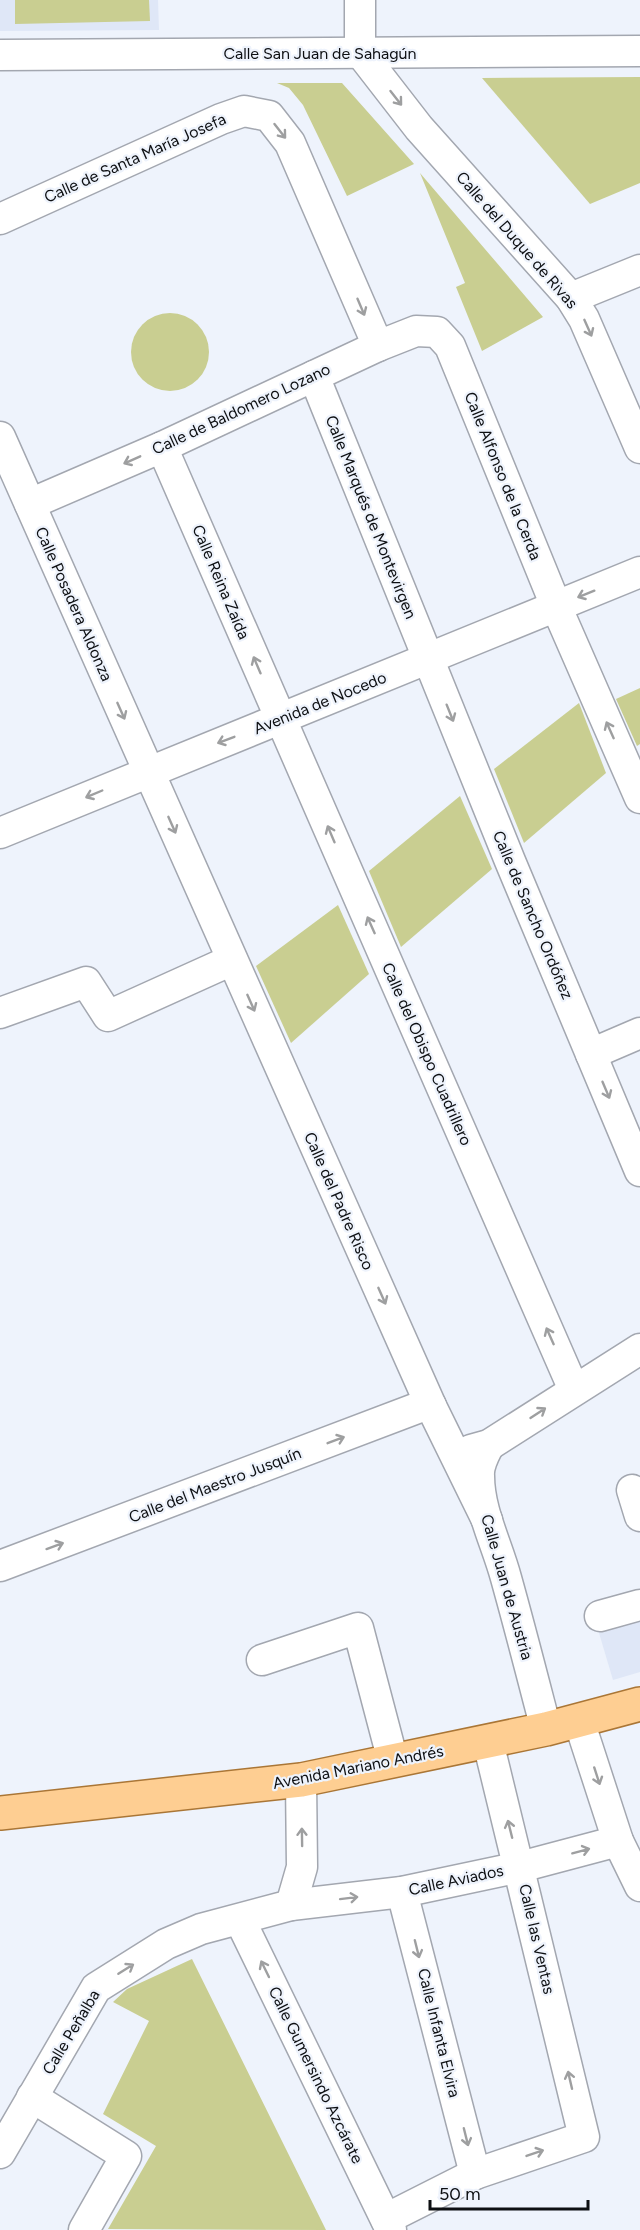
<svg xmlns="http://www.w3.org/2000/svg" width="640" height="2230" viewBox="0 0 640 2230" font-family="Figtree,sans-serif">
  <style>
    .built { fill: #dfe7f7 }
    .green { fill: #c9ce91 }
    .lines { fill: none; stroke-linecap: round; stroke-linejoin: round }
    .minor-casing { stroke: #a3a7b0; stroke-width: 33 }
    .major-casing { stroke: #aa7636; stroke-width: 36 }
    .minor { stroke: #fff; stroke-width: 30 }
    .major { stroke: #fece92; stroke-width: 33 }
    .oneway { stroke: #9e9fa0 }
    .labels { text-anchor: middle; dominant-baseline: central; stroke-width: 4.5; stroke-linejoin: round; paint-order: stroke }
    .street-label { font-size: 16px; fill: #0d0f12; stroke: #eef3fc }
  </style>
  <rect width="100%" height="100%" fill="#eef3fc"/>
  <g class="built">
    <polygon points="0,0 158,0 159,30 0,31"/>
    <polygon points="640,1617 640,1672 613,1680 599,1633 601,1628"/>
  </g>
  <g class="green">
    <polygon points="15,0 149,0 150,21 15,24"/>
    <polygon points="640,77 640,183 590,204 482,78"/>
    <polygon points="277,83 342,83 414,164 347,196 303,105 289,88"/>
    <polygon points="420,173 543,317 482,351 456,287 465,283"/>
    <circle cx="170" cy="352" r="39"/>
    <polygon points="640,688 640,744 637,746 616,699"/>
    <polygon points="579,703 606,773 524,843 494,769"/>
    <polygon points="460,796 492,869 401,947 369,871"/>
    <polygon points="338,905 369,974 291,1043 256,966"/>
    <polygon points="192,1959 326,2230 108,2229 156,2146 103,2114 149,2021 113,2002 127,1989"/>
  </g>
  <g class="lines">
    <defs>
      <g id="minor">
        <polyline points="360,0 360,52 419,128 571,298 584,319 640,448"/>
        <polyline points="0,55 640,51"/>
        <polyline points="0,219 221,119 244,111 269,116 290,143 378,346"/>
        <polyline points="571,298 640,270"/>
        <polyline points="314,376 510,861 640,1171"/>
        <polyline points="0,437 431,1406 487,1520"/>
        <polyline points="162,447 574,1390"/>
        <polyline points="30,504 162,447 378,346 416,331 437,332 450,346 556,606 640,798"/>
        <polyline points="0,833 640,572"/>
        <polyline points="0,1013 86,982 108,1016 232,960"/>
        <polyline points="591,1054 640,1033"/>
        <path d="M 489,1445 C 484,1455 478,1465 479,1476 C 479,1511 497,1544 506,1578 C 520,1628 533,1679 546,1729"/>
        <polyline points="471,1450 489,1445 640,1349"/>
        <polyline points="632,1490 640,1516"/>
        <polyline points="0,1566 420,1407 431,1406"/>
        <polyline points="600,1616 640,1605"/>
        <polyline points="262,1660 358,1628 393,1761"/>
        <polyline points="579,1721 618,1841 640,1886"/>
        <polyline points="402,1892 475,2174"/>
        <polyline points="291,1905 402,1892 520,1867 618,1841"/>
        <polyline points="240,1920 391,2230"/>
        <polyline points="32,2097 126,2156 84,2230"/>
        <polyline points="0,2153 96,1988 166,1944 201,1929 291,1905 302,1867 301,1780"/>
        <polyline points="386,2219 475,2174 584,2137 488,1742"/>
      </g>
      <polyline id="major" points="0,1813 301,1780 546,1729 640,1704"/>
    </defs>
    <use href="#minor" class="minor-casing"/>
    <use href="#major" class="major-casing"/>
    <use href="#minor" class="minor"/>
    <use href="#major" class="major"/>
  </g>
  <defs><path id="oneway-shaft" d="M-6 0H5M1.5-3L5.5 0L1.5 3" fill="none" stroke-width="1.6" stroke-linecap="round" stroke-linejoin="round" transform="scale(1.5)"/></defs>
  <g class="oneway">
    <use href="#oneway-shaft" transform="translate(396 98) rotate(52)"/>
    <use href="#oneway-shaft" transform="translate(280 131) rotate(52)"/>
    <use href="#oneway-shaft" transform="translate(361 307) rotate(67)"/>
    <use href="#oneway-shaft" transform="translate(588 328) rotate(66)"/>
    <use href="#oneway-shaft" transform="translate(132 460) rotate(156)"/>
    <use href="#oneway-shaft" transform="translate(586 594) rotate(158)"/>
    <use href="#oneway-shaft" transform="translate(257 665) rotate(-113)"/>
    <use href="#oneway-shaft" transform="translate(121 711) rotate(66)"/>
    <use href="#oneway-shaft" transform="translate(450 713) rotate(68)"/>
    <use href="#oneway-shaft" transform="translate(610 730) rotate(-114)"/>
    <use href="#oneway-shaft" transform="translate(226 740) rotate(159)"/>
    <use href="#oneway-shaft" transform="translate(94 794) rotate(157)"/>
    <use href="#oneway-shaft" transform="translate(172 825) rotate(66)"/>
    <use href="#oneway-shaft" transform="translate(331 834) rotate(-113)"/>
    <use href="#oneway-shaft" transform="translate(371 925) rotate(-114)"/>
    <use href="#oneway-shaft" transform="translate(251 1003) rotate(66)"/>
    <use href="#oneway-shaft" transform="translate(606 1090) rotate(67)"/>
    <use href="#oneway-shaft" transform="translate(382 1296) rotate(66)"/>
    <use href="#oneway-shaft" transform="translate(550 1336) rotate(-114)"/>
    <use href="#oneway-shaft" transform="translate(538 1413) rotate(-33)"/>
    <use href="#oneway-shaft" transform="translate(336 1440) rotate(-21)"/>
    <use href="#oneway-shaft" transform="translate(55 1546) rotate(-20)"/>
    <use href="#oneway-shaft" transform="translate(597 1776) rotate(72)"/>
    <use href="#oneway-shaft" transform="translate(510 1829) rotate(-104)"/>
    <use href="#oneway-shaft" transform="translate(302 1837) rotate(-91)"/>
    <use href="#oneway-shaft" transform="translate(581 1851) rotate(-15)"/>
    <use href="#oneway-shaft" transform="translate(349 1898) rotate(-7)"/>
    <use href="#oneway-shaft" transform="translate(417 1949) rotate(76)"/>
    <use href="#oneway-shaft" transform="translate(126 1969) rotate(-32)"/>
    <use href="#oneway-shaft" transform="translate(265 1969) rotate(-116)"/>
    <use href="#oneway-shaft" transform="translate(570 2080) rotate(-103)"/>
    <use href="#oneway-shaft" transform="translate(466 2137) rotate(76)"/>
    <use href="#oneway-shaft" transform="translate(535 2153) rotate(-19)"/>
  </g>
  <g class="labels">
    <g class="street-label">
      <text x="320" y="53">Calle San Juan de Sahagún</text>
      <text transform="translate(135 158) rotate(-24)">Calle de Santa María Josefa</text>
      <text transform="translate(517 240) rotate(49)">Calle del Duque de Rivas</text>
      <text transform="translate(241 409) rotate(-25)">Calle de Baldomero Lozano</text>
      <text transform="translate(503 476) rotate(68)">Calle Alfonso de la Cerda</text>
      <text transform="translate(371 517) rotate(68)">Calle Marqués de Montevirgen</text>
      <text transform="translate(221 582) rotate(67)">Calle Reina Zaída</text>
      <text transform="translate(74 604) rotate(66)">Calle Posadera Aldonza</text>
      <text transform="translate(320 703) rotate(-22)">Avenida de Nocedo</text>
      <text transform="translate(533 915) rotate(67)">Calle de Sancho Ordóñez</text>
      <text transform="translate(427 1054) rotate(66)">Calle del Obispo Cuadrillero</text>
      <text transform="translate(339 1201) rotate(66)">Calle del Padre Risco</text>
      <text transform="translate(215 1485) rotate(-21)">Calle del Maestro Jusquín</text>
      <text transform="translate(507 1587) rotate(74)">Calle Juan de Austria</text>
      <text transform="translate(358 1767) rotate(-11)">Avenida Mariano Andrés</text>
      <text transform="translate(456 1880) rotate(-12)">Calle Aviados</text>
      <text transform="translate(537 1939) rotate(77)">Calle las Ventas</text>
      <text transform="translate(71 2032) rotate(-59)">Calle Peñalba</text>
      <text transform="translate(439 2033) rotate(76)">Calle Infanta Elvira</text>
      <text transform="translate(316 2075) rotate(64)">Calle Gumersindo Azcárate</text>
    </g>
  </g>
  <path d="M430 2200v9h158v-9" fill="none" stroke="#0d0f12" stroke-width="3"/>
  <text x="439" y="2200" font-size="18" fill="#0d0f12" stroke="#eef3fc" stroke-width="4.5" paint-order="stroke">50 m</text>
</svg>
